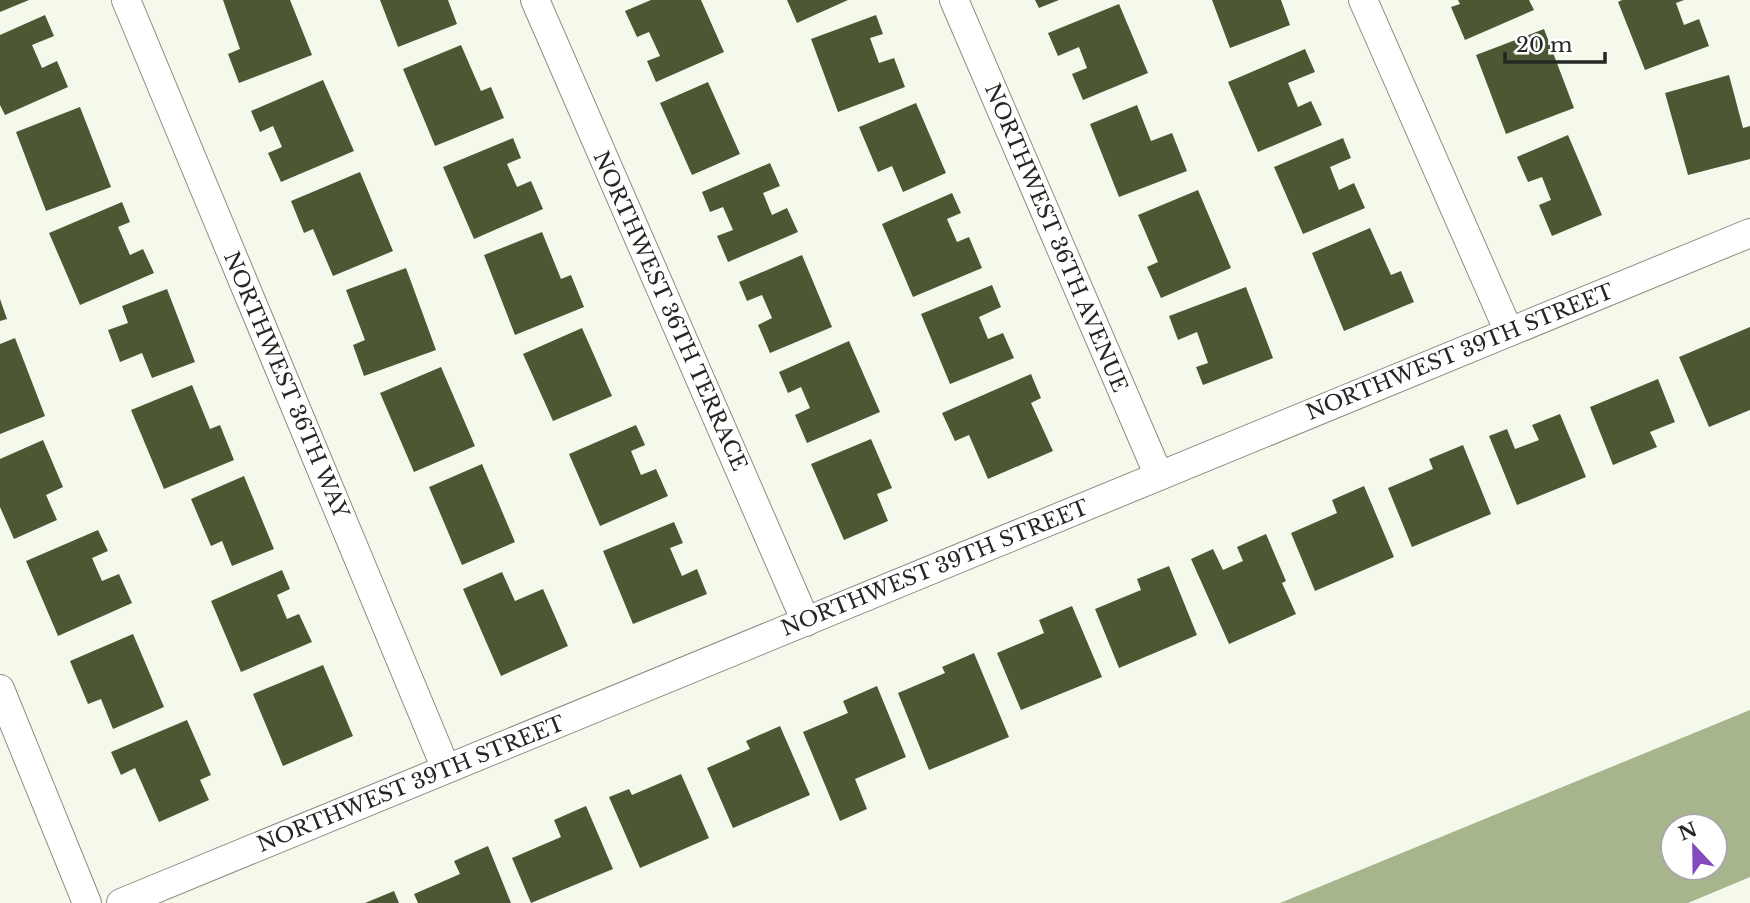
<svg xmlns="http://www.w3.org/2000/svg" width="1750" height="903" viewBox="0 0 1750 903" font-family="'Libre Baskerville',serif">
  <style>
    .water { fill: #a7b58d; fill-rule: evenodd }
    .building { fill: #4c5834 }
    .lines { fill: none; stroke-linecap: round; stroke-linejoin: round }
    .minor-casing { stroke: #8a8f82; stroke-width: 30 }
    .minor { stroke: #fff; stroke-width: 28 }
    .labels { text-anchor: middle; dominant-baseline: central; stroke-width: 7; stroke-linejoin: round; paint-order: stroke }
    .street-label { font-size: 21px; fill: #252722; stroke: #fff }
  </style>
  <rect width="100%" height="100%" fill="#f4f9ec"/>
  <path class="water" d="M 1750,710 L 1750,877 L 1688,903 L 1280,903 ZM 1673,826 L 1715,826 L 1715,868 L 1673,868 Z"/>
  <g class="building">
    <polygon points="0,0 29,0 0,12"/>
    <polygon points="223,0 290,0 312,55 239,83 228,54 240,49"/>
    <polygon points="380,0 448,0 457,24 398,47"/>
    <polygon points="651,0 701,0 724,52 656,82 647,61 660,56 649,32 637,37 625,11"/>
    <polygon points="787,0 848,0 797,23"/>
    <polygon points="1035,0 1059,0 1039,8"/>
    <polygon points="1212,0 1281,0 1290,25 1230,48"/>
    <polygon points="1458,0 1529,0 1534,10 1465,40 1451,7 1460,4"/>
    <polygon points="1622,0 1684,0 1676,3 1684,25 1699,19 1709,46 1645,70 1618,2"/>
    <polygon points="1119,4 1148,73 1083,100 1072,74 1087,68 1079,47 1058,56 1048,33"/>
    <polygon points="45,15 54,36 32,45 42,68 57,61 68,87 5,115 0,105 0,35"/>
    <polygon points="876,15 883,34 870,38 879,63 894,58 905,87 838,112 811,39"/>
    <polygon points="1544,29 1574,108 1506,134 1476,55"/>
    <polygon points="461,45 481,91 491,87 504,118 435,146 403,69"/>
    <polygon points="1305,49 1315,72 1288,83 1298,107 1311,101 1322,125 1258,152 1228,82"/>
    <polygon points="1729,75 1743,128 1750,126 1750,159 1688,175 1665,93"/>
    <polygon points="323,80 354,151 281,182 268,153 282,147 273,126 260,132 251,111"/>
    <polygon points="708,82 740,154 692,175 660,103"/>
    <polygon points="916,103 946,173 903,192 892,166 878,172 859,127"/>
    <polygon points="1137,105 1151,141 1172,133 1187,171 1119,197 1090,124"/>
    <polygon points="80,107 111,187 46,211 16,132"/>
    <polygon points="1568,135 1602,215 1552,236 1539,205 1551,200 1542,177 1528,182 1517,157"/>
    <polygon points="513,138 521,158 507,164 517,187 531,181 543,209 474,239 443,167"/>
    <polygon points="1343,138 1351,158 1330,167 1339,190 1354,183 1365,208 1303,234 1274,167"/>
    <polygon points="770,163 780,186 763,193 772,215 787,208 798,232 728,262 717,236 733,230 723,207 710,212 702,192"/>
    <polygon points="360,172 393,251 333,276 313,229 304,233 291,201"/>
    <polygon points="1198,190 1231,268 1161,298 1147,267 1158,262 1138,215"/>
    <polygon points="952,193 961,213 947,219 957,242 969,237 982,268 913,297 882,224"/>
    <polygon points="122,202 130,222 118,227 130,255 143,249 154,273 80,305 49,233"/>
    <polygon points="1370,228 1391,275 1401,271 1414,302 1344,331 1312,253"/>
    <polygon points="542,232 561,279 571,275 584,307 515,335 484,255"/>
    <polygon points="802,255 832,327 770,353 758,325 772,318 762,295 747,301 739,282"/>
    <polygon points="406,268 436,350 364,376 353,345 365,340 346,290"/>
    <polygon points="992,285 1001,307 979,317 988,339 1003,333 1014,358 950,384 921,314"/>
    <polygon points="1246,287 1273,358 1203,385 1196,367 1208,363 1197,332 1178,340 1169,316"/>
    <polygon points="167,289 195,362 152,378 142,353 120,362 108,330 128,323 122,306"/>
    <polygon points="0,299 7,319 0,321"/>
    <polygon points="1750,327 1750,410 1709,427 1679,357"/>
    <polygon points="582,328 612,396 553,421 523,354"/>
    <polygon points="15,338 45,416 0,434 0,344"/>
    <polygon points="849,341 880,412 807,443 795,415 810,408 801,387 788,393 779,372"/>
    <polygon points="441,367 475,446 414,472 380,393"/>
    <polygon points="1031,374 1041,398 1031,403 1053,451 988,479 969,435 955,441 942,413"/>
    <polygon points="1658,379 1675,422 1650,432 1657,447 1613,465 1590,407"/>
    <polygon points="192,385 210,429 220,425 234,460 164,489 131,410"/>
    <polygon points="1560,414 1586,477 1517,505 1489,436 1507,429 1515,449 1539,440 1532,425"/>
    <polygon points="636,425 645,445 631,451 641,475 656,469 668,496 600,526 569,454"/>
    <polygon points="871,439 892,488 877,494 888,521 844,540 811,464"/>
    <polygon points="43,440 63,487 46,495 57,520 14,539 0,507 0,459"/>
    <polygon points="1463,445 1491,514 1412,547 1388,488 1433,469 1429,459"/>
    <polygon points="482,464 515,542 462,565 429,487"/>
    <polygon points="244,476 274,549 232,566 222,541 211,546 191,499"/>
    <polygon points="1364,486 1394,557 1315,591 1291,533 1337,513 1332,500"/>
    <polygon points="674,522 683,543 670,548 682,576 697,569 707,594 633,624 603,551"/>
    <polygon points="98,530 108,551 92,558 102,581 119,574 132,603 58,636 26,561"/>
    <polygon points="1266,534 1286,581 1282,583 1296,614 1229,644 1191,559 1213,549 1223,570 1243,561 1237,547"/>
    <polygon points="1169,566 1197,635 1119,668 1095,609 1141,590 1137,579"/>
    <polygon points="282,570 290,589 277,595 287,619 299,614 312,642 241,672 211,601"/>
    <polygon points="502,572 515,601 543,589 568,646 501,676 463,589"/>
    <polygon points="1072,606 1102,677 1021,710 997,653 1044,633 1039,620"/>
    <polygon points="133,634 164,707 113,729 101,699 88,704 70,661"/>
    <polygon points="974,653 1009,737 929,770 898,693 945,673 942,667"/>
    <polygon points="323,665 353,736 283,766 253,694"/>
    <polygon points="877,686 906,757 855,779 867,809 840,821 803,732 848,713 843,701"/>
    <polygon points="187,720 211,775 200,780 209,800 159,822 135,768 121,775 111,752"/>
    <polygon points="780,726 810,795 733,828 707,768 750,749 746,741"/>
    <polygon points="681,774 709,838 640,868 609,797 629,789 632,795"/>
    <polygon points="586,806 613,869 531,903 512,858 561,837 554,820"/>
    <polygon points="488,846 511,903 418,903 414,894 460,874 454,861"/>
    <polygon points="394,891 399,903 365,903"/>
  </g>
  <g class="lines">
    <defs>
      <g id="minor">
        <polyline points="126,0 446,769"/>
        <polyline points="535,0 806,622"/>
        <polyline points="954,0 1159,476"/>
        <polyline points="1363,0 1509,332"/>
        <polyline points="0,689 87,903"/>
        <polyline points="121,903 1750,233"/>
      </g>
    </defs>
    <use href="#minor" class="minor-casing"/>
    <use href="#minor" class="minor"/>
  </g>
  <g class="labels">
    <g class="street-label">
      <text transform="translate(1056 238) rotate(67)">NORTHWEST 36TH AVENUE</text>
      <text transform="translate(670 311) rotate(66)">NORTHWEST 36TH TERRACE</text>
      <text transform="translate(1460 352) rotate(-22)">NORTHWEST 39TH STREET</text>
      <text transform="translate(286 385) rotate(67)">NORTHWEST 36TH WAY</text>
      <text transform="translate(935 568) rotate(-22)">NORTHWEST 39TH STREET</text>
      <text transform="translate(411 784) rotate(-22)">NORTHWEST 39TH STREET</text>
    </g>
  </g>
  <g transform="translate(1694 847) rotate(338)"><circle r="33" fill="#ffffff" stroke="#a8a9a7" stroke-width="2"/>
  <path d="M0-5L12 26L0 18L-12 26Z" fill="#8349bf"/>
  <text y="-10" font-size="19" font-weight="bold" text-anchor="middle" fill="#252722">N</text>
  </g>
  <path d="M1505 52v10h100v-10" fill="none" stroke="#252722" stroke-width="3.5"/>
  <text x="1516" y="52" font-size="21" fill="#252722" stroke="#ffffff" stroke-width="5" paint-order="stroke">20 m</text>
</svg>
